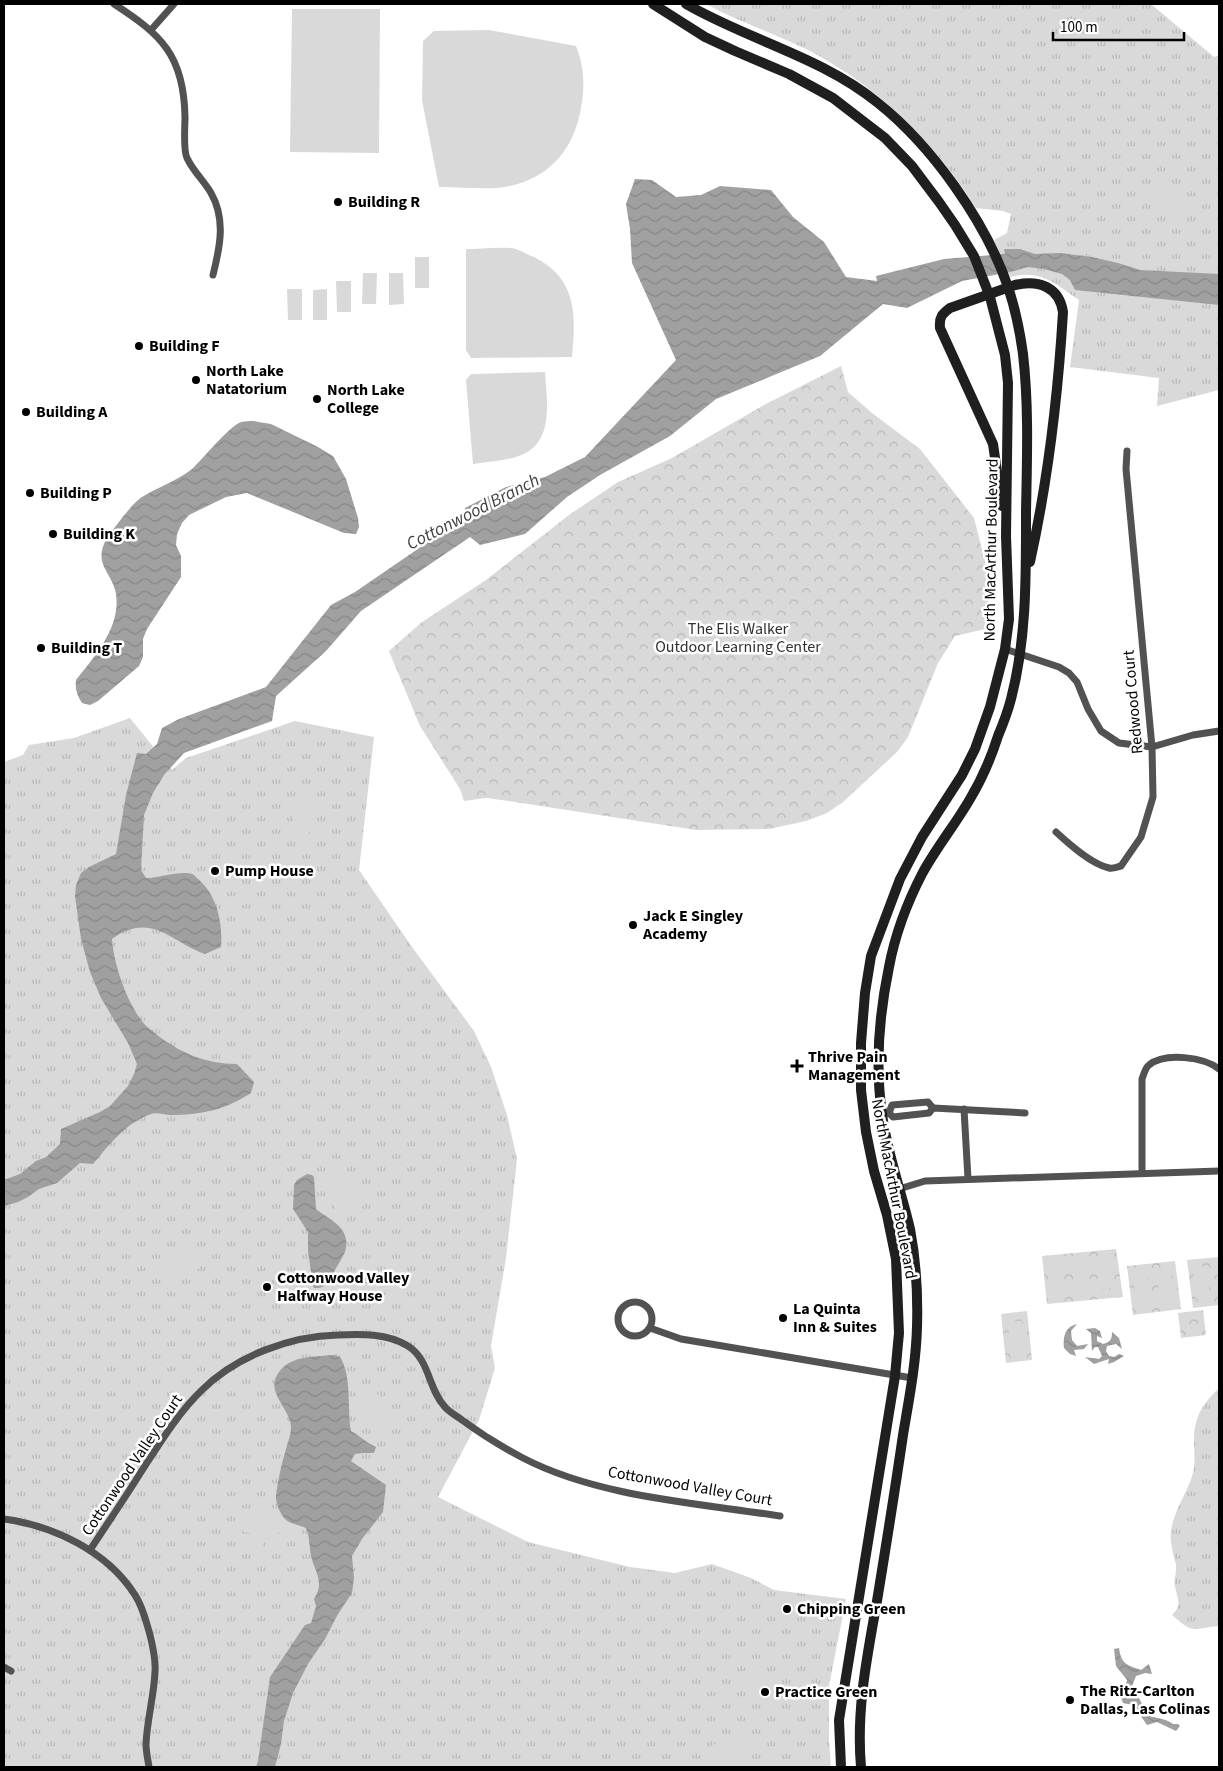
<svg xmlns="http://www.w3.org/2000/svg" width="1223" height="1771" viewBox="0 0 1223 1771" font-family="'Source Sans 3',sans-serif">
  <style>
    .grass { fill: url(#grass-tufts) }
    .park { fill: url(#park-crowns) }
    .garden { fill: #d9d9d9 }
    .water { fill: url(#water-waves) }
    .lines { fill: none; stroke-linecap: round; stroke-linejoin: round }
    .street { stroke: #525252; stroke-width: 7 }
    .secondary { stroke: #1f1f1f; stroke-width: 10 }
    .poi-dot { fill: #000; stroke: #fff; stroke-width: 2 }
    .labels { text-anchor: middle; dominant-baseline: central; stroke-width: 5; stroke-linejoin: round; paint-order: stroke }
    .poi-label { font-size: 16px; font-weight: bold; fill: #000; stroke: #fff; text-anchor: start }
    .street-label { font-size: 16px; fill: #000; stroke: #fff }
    .park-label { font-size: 16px; fill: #303030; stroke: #fff }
    .water-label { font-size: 18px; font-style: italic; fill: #414141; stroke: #fff }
  </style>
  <defs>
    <pattern id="grass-tufts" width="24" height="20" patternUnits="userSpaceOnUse" patternTransform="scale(1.25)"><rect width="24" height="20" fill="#d9d9d9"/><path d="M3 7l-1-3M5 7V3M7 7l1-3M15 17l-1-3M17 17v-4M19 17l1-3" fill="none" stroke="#b8b8b8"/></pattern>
    <pattern id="park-crowns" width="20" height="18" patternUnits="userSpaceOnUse" patternTransform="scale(1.25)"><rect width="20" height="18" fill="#d9d9d9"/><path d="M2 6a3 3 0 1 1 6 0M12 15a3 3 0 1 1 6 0" fill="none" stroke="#b8b8b8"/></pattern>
    <pattern id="water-waves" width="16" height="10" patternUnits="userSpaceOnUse" patternTransform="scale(1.25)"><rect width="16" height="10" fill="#a0a0a0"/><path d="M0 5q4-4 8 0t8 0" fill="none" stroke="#888"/></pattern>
  </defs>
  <rect width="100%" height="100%" fill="#fff"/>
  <g class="grass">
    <path d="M 706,4 L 1151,4 L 1214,57 L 1219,55 L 1219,390 L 1157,406 L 1159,378 L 1070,367 L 1079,300 C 1055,284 1041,269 1010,277 L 994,240 L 1007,233 L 1011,214 L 1003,211 L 976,208 C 934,142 880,88 810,51 C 776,34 739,22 706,4 Z"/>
    <polygon points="130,718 172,770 186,758 295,721 374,737 359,870 412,947 474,1031 491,1067 507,1115 517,1159 506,1258 491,1346 495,1368 479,1420 438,1497 528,1542 630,1567 675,1573 712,1564 751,1578 774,1590 846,1599 829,1686 829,1739 831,1767 4,1767 4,762 23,755 29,745 74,738"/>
    <path d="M 1219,1388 L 1219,1626 C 1192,1628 1196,1636 1172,1615 C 1182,1606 1178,1599 1175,1587 C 1173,1581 1177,1572 1176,1565 C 1174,1557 1172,1550 1171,1542 C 1168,1518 1187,1495 1193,1473 C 1197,1456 1191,1439 1196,1423 C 1199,1409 1209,1398 1219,1388 Z"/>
  </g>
  <g class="park">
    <polygon points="841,366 848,392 872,413 920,449 974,518 988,573 988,617 985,629 955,636 938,663 908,737 897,752 843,802 827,813 806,821 769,829 696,830 509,801 486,798 464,801 460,789 420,726 389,651 422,622 486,580 569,515 618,482 672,458 764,405"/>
    <polygon points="1116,1249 1123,1297 1047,1304 1042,1256"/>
    <polygon points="1219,1257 1219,1305 1193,1308 1187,1260"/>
    <polygon points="1175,1261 1181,1309 1133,1315 1127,1266"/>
    <polygon points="1203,1310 1206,1335 1181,1338 1178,1313"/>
    <polygon points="1027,1311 1032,1360 1006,1363 1001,1314"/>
  </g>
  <g class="garden">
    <polygon points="292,9 380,9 379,153 290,152"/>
    <path d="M 489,30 L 576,46 C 585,68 585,90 580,113 C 571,157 541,184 496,188 C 477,189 457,187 439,187 L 422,100 L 423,41 L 434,31 Z"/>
    <path d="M 1163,190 L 1190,202 L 1190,207 L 1184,218 C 1169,223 1171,215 1161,210 C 1156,207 1153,207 1149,203 L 1151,193 L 1155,191 Z"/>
    <path d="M 466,249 C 479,249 505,246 516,249 C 522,251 528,255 534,257 C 577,279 576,314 572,357 L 471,358 L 466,350 Z"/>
    <rect x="415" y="257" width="14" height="31"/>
    <polygon points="363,273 377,273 376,304 362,304"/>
    <polygon points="389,273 403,273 404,304 389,305"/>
    <polygon points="336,281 351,281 351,312 337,312"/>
    <polygon points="287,289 302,289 302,320 288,320"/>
    <polygon points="327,289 327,320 313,320 313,290"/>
    <path d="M 545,372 C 547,403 555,446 516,457 C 503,461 487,462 473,464 L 466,380 L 471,374 Z"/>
    <path d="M 305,798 C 324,799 318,811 313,822 C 312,826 311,831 308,834 C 306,836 304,836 300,835 C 291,826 292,815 297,804 Z"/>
    <path d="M 335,1169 L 343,1170 L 367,1196 L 367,1200 L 364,1205 C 357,1209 342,1213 335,1210 L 333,1204 L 333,1192 L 328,1177 L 331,1171 Z"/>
    <path d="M 184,1247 C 196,1247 210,1261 196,1271 C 187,1277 174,1276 164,1279 L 158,1272 L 158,1268 Z"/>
    <polygon points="1111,1257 1114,1288 1100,1290 1097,1258"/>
    <polygon points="1087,1260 1090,1291 1076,1292 1072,1261"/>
    <polygon points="1061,1262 1065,1294 1050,1295 1047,1264"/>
    <polygon points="1207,1266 1210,1297 1196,1299 1193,1268"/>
    <polygon points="1171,1270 1174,1301 1160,1303 1157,1272"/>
    <polygon points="1147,1273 1150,1304 1136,1305 1133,1274"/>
    <polygon points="1022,1321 1025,1352 1011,1354 1008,1323"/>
    <path d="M 372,1393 C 376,1394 380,1394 382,1398 C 385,1402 384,1408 385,1413 C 386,1418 390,1422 389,1428 C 388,1431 384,1435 381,1435 C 369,1436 370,1422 366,1416 C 358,1404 357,1398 372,1393 Z"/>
    <polygon points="263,1507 270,1509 287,1529 267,1539 259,1549 252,1551 255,1535 242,1531 244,1525 253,1526 260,1509"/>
    <path d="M 777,1601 L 795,1603 L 801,1608 L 801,1612 L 795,1616 C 786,1615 767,1615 775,1602 Z"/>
    <path d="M 763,1675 C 773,1674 780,1677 785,1686 C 784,1693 781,1708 771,1707 C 765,1707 759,1699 754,1696 C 749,1692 742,1690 736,1687 L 734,1683 L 737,1679 L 754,1678 Z"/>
    <path d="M 736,1738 L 748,1743 L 752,1752 L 750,1756 L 733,1760 L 726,1767 L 703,1767 C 699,1749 721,1738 736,1738 Z"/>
  </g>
  <g class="water">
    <path d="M 635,179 L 652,180 L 676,197 L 701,195 L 720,186 L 771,190 L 793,217 L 824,242 L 846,277 L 877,281 L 876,276 L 944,259 L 1005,254 L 1004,249 L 1020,249 L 1035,254 L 1060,253 L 1092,257 L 1118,263 L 1140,270 L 1219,274 L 1219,305 L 1075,290 L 1070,280 L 1062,274 L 1044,269 L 1028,267 L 1010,272 L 962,281 L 907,308 L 883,304 L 820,356 L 716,399 L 670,436 L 600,475 L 567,497 L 525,534 L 480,545 L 470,537 L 361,611 L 326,651 L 276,696 L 272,721 L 184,753 L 164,775 L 153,793 L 144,815 L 141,870 L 146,878 C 158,878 182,870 192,874 C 195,875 196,878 198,879 C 217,895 223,923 221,947 L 205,954 C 170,942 152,911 112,939 C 114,965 126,1000 142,1021 C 145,1026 152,1030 156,1034 C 180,1053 206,1064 237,1064 L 254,1082 L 251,1093 C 225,1110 201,1115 170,1115 C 164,1115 157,1112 151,1114 C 127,1122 109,1145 93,1164 L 80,1163 L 57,1183 L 39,1189 L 28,1197 L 18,1202 L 4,1206 L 4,1180 L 20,1174 L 36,1161 L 46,1157 L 60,1144 L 61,1129 L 100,1112 L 110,1106 L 128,1086 L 134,1074 L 137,1064 L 128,1043 L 101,998 L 90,972 L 81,939 L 75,896 L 76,885 L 81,873 L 89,867 L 116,854 L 126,795 L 137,753 L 146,754 L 157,744 L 162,728 L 179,719 L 266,687 L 331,605 L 355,592 L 444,531 L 461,522 L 465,508 L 506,487 L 545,477 L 585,457 L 676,360 L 632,263 L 630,229 L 626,204 Z"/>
    <path d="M 253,421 L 271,424 L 318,447 L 333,456 L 346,479 L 358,518 L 359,527 L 356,534 L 344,533 L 247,493 L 226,497 L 189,515 L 182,523 L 177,534 L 176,545 L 181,556 L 181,577 L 147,629 L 143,639 L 143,657 L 139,666 L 98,701 L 90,705 L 82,703 C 77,695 75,690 76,680 C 95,656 121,627 116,594 C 113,574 95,566 104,544 C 109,534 133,502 142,497 C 158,487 177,481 192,469 C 204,458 228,427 241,422 C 245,421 249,421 253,421 Z"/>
    <path d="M 307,1174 L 312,1175 L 314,1177 L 316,1209 C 331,1221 352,1228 345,1252 C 343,1256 328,1283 326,1285 C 322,1288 318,1288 314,1288 L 313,1286 L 308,1251 L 308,1232 L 293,1209 L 294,1185 L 297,1180 Z"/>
    <path d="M 1077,1324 L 1071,1331 L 1072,1340 L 1077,1346 L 1088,1344 L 1084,1349 L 1074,1350 L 1076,1356 L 1070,1354 L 1064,1348 C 1063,1336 1065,1327 1077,1324 Z"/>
    <path d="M 1095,1328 L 1100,1331 L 1102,1338 L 1097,1336 L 1097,1341 L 1103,1344 C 1110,1342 1112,1340 1112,1332 L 1119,1338 L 1122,1349 L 1116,1344 L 1107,1346 L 1106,1351 L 1109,1356 L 1114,1357 L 1119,1354 L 1124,1356 L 1114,1362 L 1108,1364 L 1109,1359 L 1094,1364 L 1085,1357 L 1099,1359 L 1102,1356 L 1098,1347 L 1095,1347 L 1092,1351 L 1091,1333 L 1086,1329 Z"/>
    <path d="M 334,1355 L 340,1357 C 352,1375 347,1408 351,1431 C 361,1436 366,1443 376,1447 L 374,1453 L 363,1453 L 355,1454 L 351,1461 L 386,1485 L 383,1512 L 362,1539 L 352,1556 L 354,1578 L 352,1593 L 338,1614 L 325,1639 L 308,1664 L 293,1693 L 284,1721 L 281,1744 L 275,1767 L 256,1767 L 258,1761 L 270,1677 L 305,1625 L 311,1623 L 316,1606 L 314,1599 C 325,1583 315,1572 311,1556 C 309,1547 310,1537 306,1528 C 300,1525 290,1524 285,1519 C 281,1515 276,1504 276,1498 C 276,1490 282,1461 285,1453 C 287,1444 291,1436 291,1427 C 291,1411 268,1394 276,1377 C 287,1355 312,1357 334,1355 Z"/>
    <path d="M 1119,1648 C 1121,1664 1127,1665 1141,1670 L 1149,1664 L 1152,1674 L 1145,1673 L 1136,1676 L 1132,1686 C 1137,1697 1143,1701 1144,1713 C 1153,1719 1164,1717 1173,1724 L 1178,1724 L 1180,1726 L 1176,1731 L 1157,1722 L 1147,1725 L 1133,1705 L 1123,1703 L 1120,1695 L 1121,1689 L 1125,1687 L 1127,1680 L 1116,1666 L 1114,1649 Z"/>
  </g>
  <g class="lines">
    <g class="street">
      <path d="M 114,4 C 162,35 184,56 185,117 C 185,127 183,150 187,158 C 193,171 204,181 211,193 C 226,219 220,247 213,275"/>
      <polyline points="151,30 174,4"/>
      <polyline points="1005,649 1059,667 1069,673 1077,682 1088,709 1101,731 1119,743 1152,747 1193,735 1219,731"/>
      <path d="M 1056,832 C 1069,844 1091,864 1109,868 C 1113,869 1117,867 1121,866 L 1141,837 L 1153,797 L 1152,747 L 1126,469 L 1127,451"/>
      <polyline points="964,1109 968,1179"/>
      <polyline points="889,1113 892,1105 928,1102 933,1108"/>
      <polyline points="882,1114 889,1113 893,1117 929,1113 933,1108 1025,1113"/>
      <path d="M 1142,1173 L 1142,1079 C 1144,1074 1145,1068 1149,1065 C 1165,1052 1204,1057 1219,1069"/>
      <polyline points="899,1189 925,1181 1219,1171"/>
      <circle cx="635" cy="1319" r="17"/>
      <polyline points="650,1328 681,1339 705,1343 912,1378"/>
      <path d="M 4,1519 C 54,1526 107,1551 135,1595 C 143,1607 146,1621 150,1635 C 153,1647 156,1660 155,1672 C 154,1696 147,1720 146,1744 C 146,1752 148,1760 149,1767"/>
      <path d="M 90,1550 C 107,1524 125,1498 141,1472 C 160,1443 178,1413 202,1390 C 236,1356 290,1336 338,1335 C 361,1334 387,1333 408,1346 C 430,1360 428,1389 445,1407 C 449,1412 457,1416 462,1420 C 481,1434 502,1447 523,1458 C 598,1497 697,1503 780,1516"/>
      <polyline points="4,1667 11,1671"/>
    </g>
    <g class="secondary">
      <polyline points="653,4 705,37 735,51 789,74 833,98 885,138 912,166 939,202 955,225 974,256 990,297 1005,355 1008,383 1006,536 1009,619 1005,649 990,707 975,749 962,775 922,837 900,879 871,956 865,993 861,1043 861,1090 866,1132 874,1171 887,1215 896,1259 899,1333 895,1376 839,1720 841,1767"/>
      <path d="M 686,4 C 748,40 822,57 878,103 C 932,146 986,222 1008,287 C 1015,308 1020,332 1023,354 C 1029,406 1027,460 1026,512 C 1026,574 1027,638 1011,699 C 1008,711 1003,724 998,736 C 991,758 982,779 970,799 C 955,825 936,848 922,874 C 907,903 895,935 889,967 C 879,1015 875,1065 882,1114 C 887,1153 901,1190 910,1229 C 916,1261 918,1295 917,1327 C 916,1364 909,1399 903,1435 C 895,1490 886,1546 877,1601 C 867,1657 856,1710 861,1767"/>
      <path d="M 1002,506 L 993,444 L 940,328 C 939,317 942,314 950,308 L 1015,285 C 1038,280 1059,286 1063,312 C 1058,396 1048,480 1030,562"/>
    </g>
  </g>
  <g class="poi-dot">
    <circle cx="338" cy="202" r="5"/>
    <circle cx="139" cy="346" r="5"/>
    <circle cx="196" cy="380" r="5"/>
    <circle cx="317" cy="399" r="5"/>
    <circle cx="26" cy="412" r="5"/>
    <circle cx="30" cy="493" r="5"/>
    <circle cx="53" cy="534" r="5"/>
    <circle cx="41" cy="648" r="5"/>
    <circle cx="215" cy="871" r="5"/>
    <circle cx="633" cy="925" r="5"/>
    <path d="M794.5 1058.5h5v5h5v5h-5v5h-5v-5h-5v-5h5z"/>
    <circle cx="267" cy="1287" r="5"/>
    <circle cx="783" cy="1318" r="5"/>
    <circle cx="787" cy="1609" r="5"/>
    <circle cx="765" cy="1692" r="5"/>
    <circle cx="1070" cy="1700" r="5"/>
  </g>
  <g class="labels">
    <g class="poi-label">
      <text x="348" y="202">Building R</text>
      <text x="149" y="346">Building F</text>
      <text x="206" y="371">North Lake<tspan x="206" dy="18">Natatorium</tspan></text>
      <text x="327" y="390">North Lake<tspan x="327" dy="18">College</tspan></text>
      <text x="36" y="412">Building A</text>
      <text x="40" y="493">Building P</text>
      <text x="63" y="534">Building K</text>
      <text x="51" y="648">Building T</text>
      <text x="225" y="871">Pump House</text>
      <text x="643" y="916">Jack E Singley<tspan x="643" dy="18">Academy</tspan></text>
      <text x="808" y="1057">Thrive Pain<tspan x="808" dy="18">Management</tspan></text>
      <text x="277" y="1278">Cottonwood Valley<tspan x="277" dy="18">Halfway House</tspan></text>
      <text x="793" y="1309">La Quinta<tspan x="793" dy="18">Inn &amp; Suites</tspan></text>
      <text x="797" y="1609">Chipping Green</text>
      <text x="1080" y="1691">The Ritz-Carlton<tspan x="1080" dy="18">Dallas, Las Colinas</tspan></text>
      <text x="775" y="1692">Practice Green</text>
    </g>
    <g class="street-label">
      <text transform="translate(991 550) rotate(-89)">North MacArthur Boulevard</text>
      <text transform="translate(1133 702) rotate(-95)">Redwood Court</text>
      <text transform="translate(894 1189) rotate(79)">North MacArthur Boulevard</text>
      <text transform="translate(132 1465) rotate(-56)">Cottonwood Valley Court</text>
      <text transform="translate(690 1486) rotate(10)">Cottonwood Valley Court</text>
    </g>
    <g class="park-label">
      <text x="738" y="629">The Elis Walker<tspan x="738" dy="18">Outdoor Learning Center</tspan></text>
    </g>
    <g class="water-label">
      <text transform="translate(473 512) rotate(-27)">Cottonwood Branch</text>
    </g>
  </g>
  <rect width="1223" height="1771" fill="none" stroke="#000000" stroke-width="10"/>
  <path d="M1053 32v8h131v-8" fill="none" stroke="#000000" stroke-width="2.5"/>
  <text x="1060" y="32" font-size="15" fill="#000000" stroke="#ffffff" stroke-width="4" paint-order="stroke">100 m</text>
</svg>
